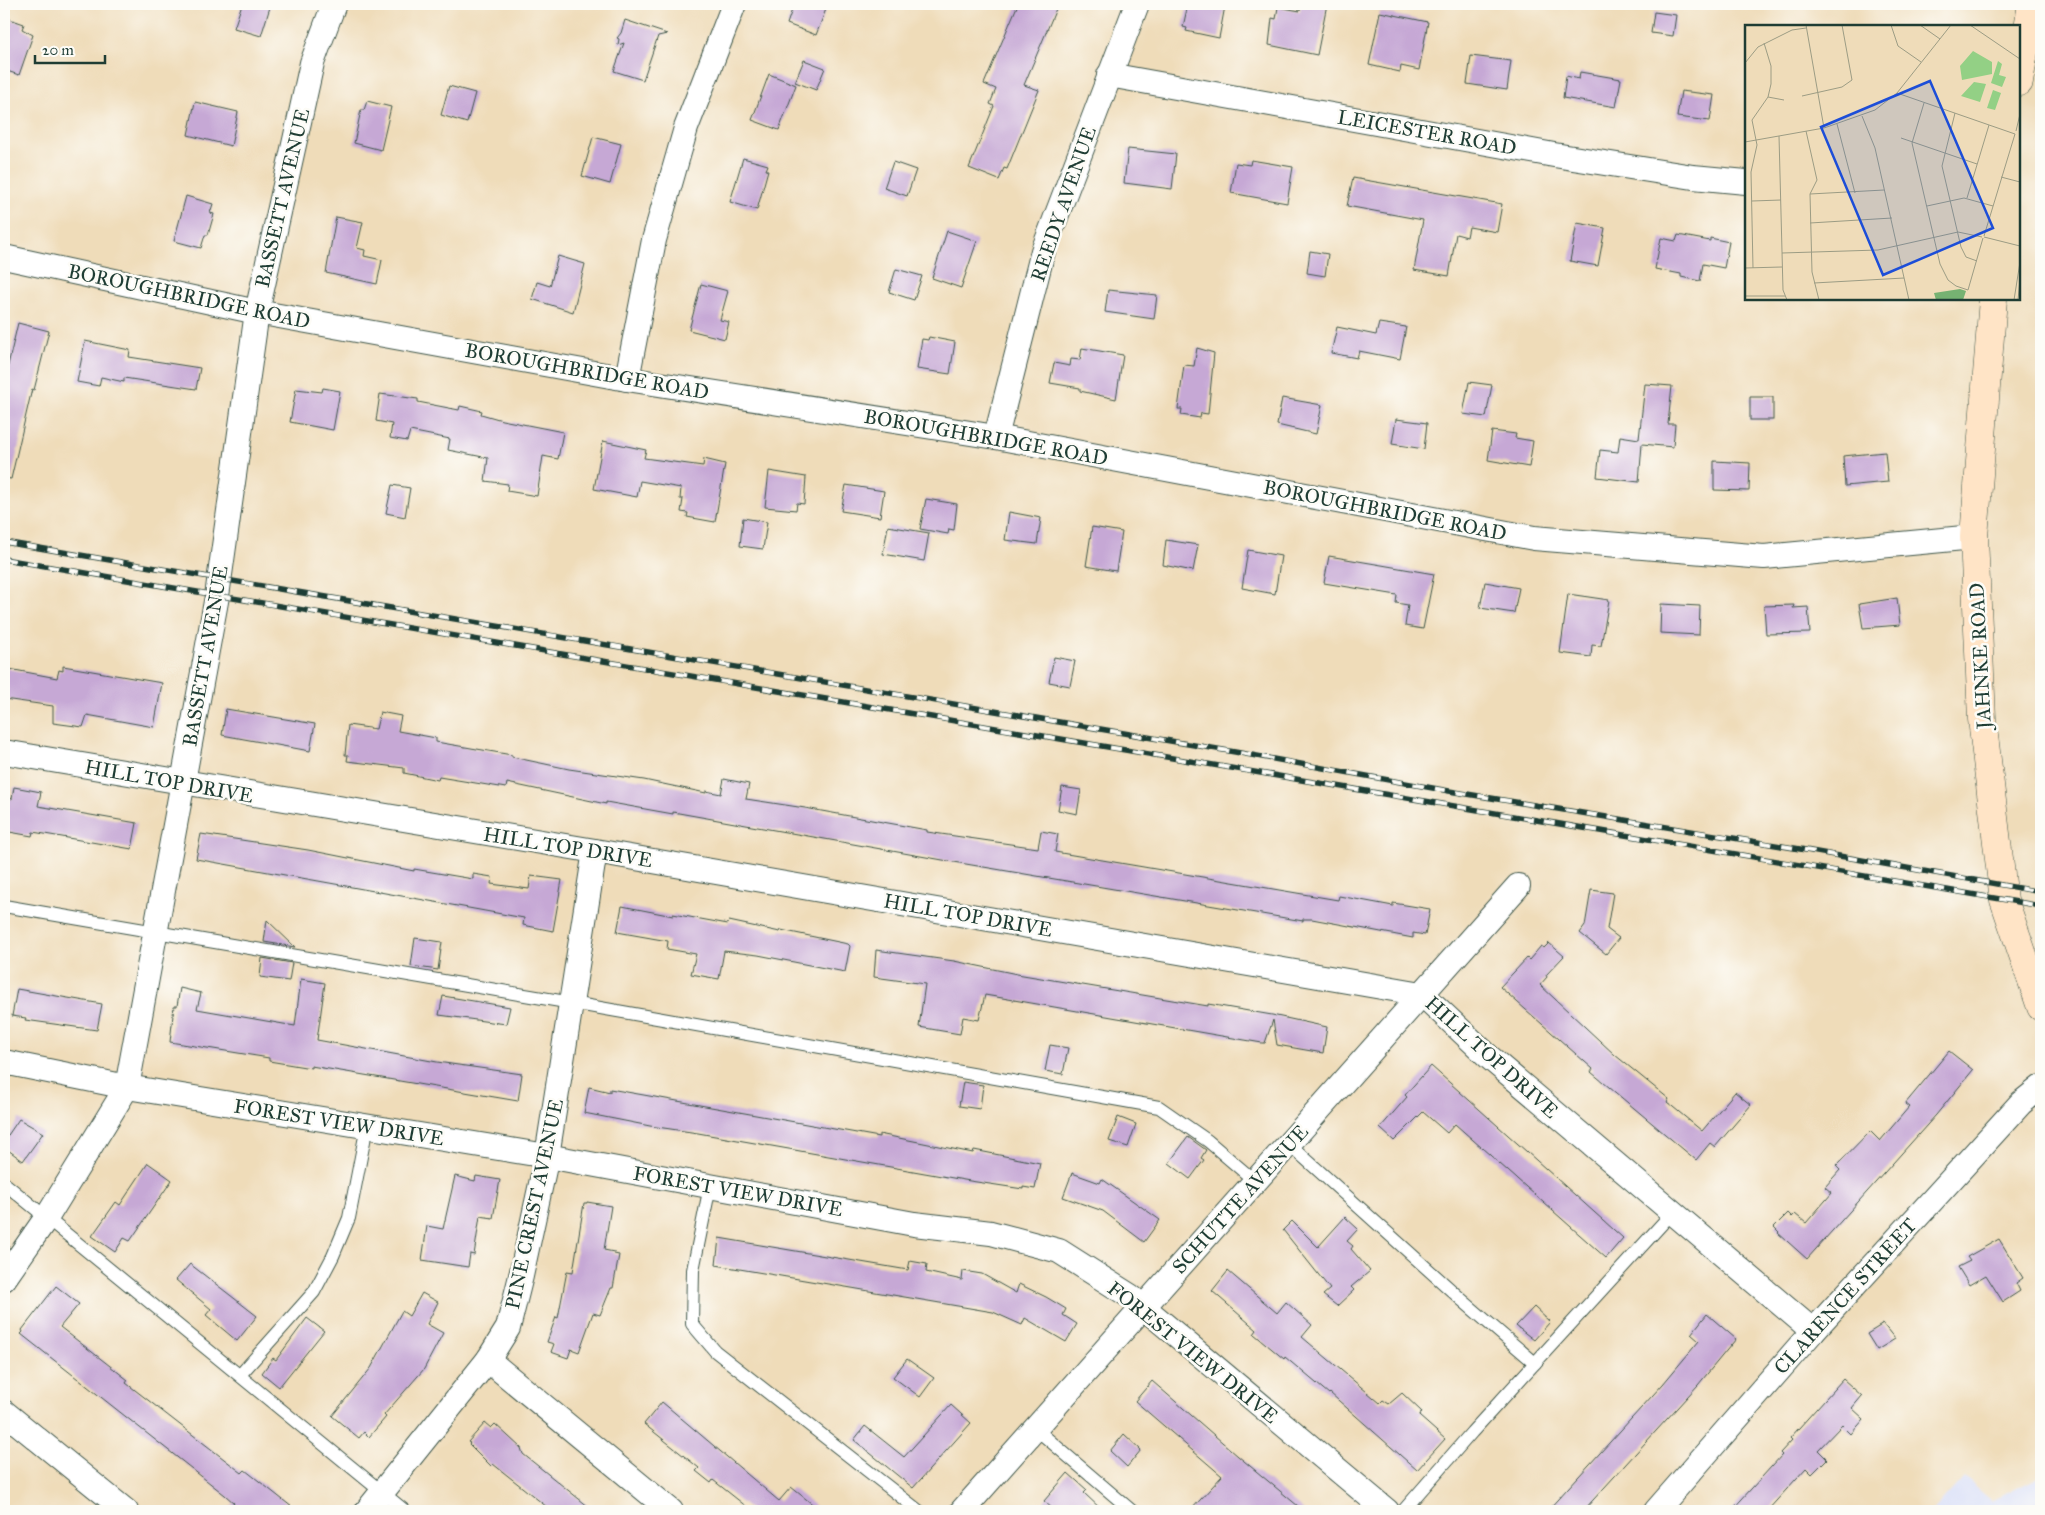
<svg xmlns="http://www.w3.org/2000/svg" width="2045" height="1515" viewBox="0 0 2045 1515" font-family="'IM FELL Great Primer',serif">
  <style>
    .built { fill: #d1d9f9 }
    .building { fill: #c6a8d5 }
    .lines { fill: none; stroke-linecap: round; stroke-linejoin: round }
    .lane-casing { stroke: #3e5548; stroke-width: 14 }
    .street-casing { stroke: #3e5548; stroke-width: 26 }
    .secondary-casing { stroke: #3e5548; stroke-width: 29 }
    .lane { stroke: #fff; stroke-width: 12 }
    .street { stroke: #fff; stroke-width: 24 }
    .secondary { stroke: #ffe4c6; stroke-width: 28 }
    .rail-casing { stroke: #1f3d34; stroke-width: 5.5 }
    .rail { stroke: #fdfcf7; stroke-width: 4; stroke-dasharray: 11; stroke-linecap: butt }
    .labels { text-anchor: middle; dominant-baseline: central; stroke-width: 5; stroke-linejoin: round; paint-order: stroke }
    .street-label { font-size: 20px; fill: #1f3d34; stroke: #fdfcf7 }
    .inset-road { fill: none; stroke: #9c9c84; stroke-width: 1 }
    .view { fill: #1d4ed8; fill-opacity: 0.15; stroke: #1d4ed8; stroke-width: 2.5 }
    .inset-edge { fill: none; stroke: #1f3d34; stroke-width: 2.5 }
  </style>
  <rect width="100%" height="100%" fill="#fdfcf7"/>
  <filter id="ink" filterUnits="userSpaceOnUse"><feTurbulence type="fractalNoise" baseFrequency=".02" numOctaves="2"/><feDisplacementMap in="SourceGraphic" scale="10" xChannelSelector="R" yChannelSelector="G"/><feConvolveMatrix kernelMatrix="1 2 1 2 8 2 1 2 1" color-interpolation-filters="sRGB"/></filter>
  <filter id="wash" filterUnits="userSpaceOnUse"><feTurbulence type="fractalNoise" baseFrequency=".0096" numOctaves="4" result="noise"/><feDisplacementMap in="SourceGraphic" scale="20" xChannelSelector="R" yChannelSelector="G"/><feGaussianBlur stdDeviation="1.12" result="paint"/><feColorMatrix in="noise" values="0 0 0 0 0 0 0 0 0 0 0 0 0 0 0 0 0 1.4 0 .05"/><feComposite in="paint" operator="in"/></filter>
  <g filter="url(#wash)">
    <rect width="100%" height="100%" fill="#efdcb9"/>
    <polygon class="built" points="2041,1476 2041,1511 1933,1511 1964,1477 1992,1501"/>
    <g id="blocks">
      <g class="building">
        <polygon points="242,4 271,4 261,36 234,28"/>
        <polygon points="794,4 828,4 816,35 787,24"/>
        <polygon points="1018,4 1058,4 1024,85 1039,90 1007,169 1004,168 999,180 969,168 994,106 990,104 996,89 984,84"/>
        <polygon points="1188,4 1215,4 1225,6 1219,38 1186,31 1187,28 1183,27"/>
        <polygon points="1301,4 1327,4 1317,55 1269,45 1272,18 1276,19 1278,7 1300,11"/>
        <polygon points="1380,12 1428,22 1419,70 1401,66 1400,72 1369,65"/>
        <polygon points="1654,12 1676,15 1673,36 1651,33"/>
        <polygon points="4,17 24,24 22,29 33,35 19,75 7,71 7,73 4,72"/>
        <polygon points="625,20 667,34 658,36 643,80 614,71 624,43 618,45 619,39 617,38 621,33"/>
        <polygon points="1471,56 1511,61 1507,90 1467,84"/>
        <polygon points="804,60 825,68 816,90 795,82"/>
        <polygon points="1580,72 1621,79 1616,107 1563,98 1566,76 1579,79"/>
        <polygon points="769,74 796,85 779,130 752,120"/>
        <polygon points="449,86 475,93 467,123 441,115"/>
        <polygon points="1681,91 1714,95 1710,121 1677,117"/>
        <polygon points="367,101 391,107 381,150 354,143 361,110 364,110"/>
        <polygon points="195,102 238,112 231,146 188,135"/>
        <polygon points="593,137 621,144 610,184 582,176"/>
        <polygon points="1128,149 1176,154 1172,189 1124,183"/>
        <polygon points="743,158 768,165 766,170 768,170 757,210 730,202"/>
        <polygon points="1251,160 1293,167 1287,203 1231,193 1236,163 1250,165"/>
        <polygon points="893,162 916,170 907,196 884,188"/>
        <polygon points="1353,178 1502,204 1497,232 1469,227 1467,237 1456,234 1449,276 1414,270 1423,220 1347,206"/>
        <polygon points="186,196 213,204 210,213 214,214 208,235 205,235 201,248 174,241"/>
        <polygon points="336,217 363,222 357,248 365,250 364,256 382,260 377,284 326,273"/>
        <polygon points="1577,223 1605,228 1598,266 1570,261"/>
        <polygon points="947,231 977,241 961,288 932,278"/>
        <polygon points="1678,235 1710,241 1710,238 1729,242 1724,268 1703,264 1700,281 1681,277 1681,274 1655,269 1661,238 1676,241"/>
        <polygon points="1310,251 1328,254 1325,276 1307,273"/>
        <polygon points="558,256 585,264 573,312 532,299 537,282 550,286"/>
        <polygon points="896,269 922,276 914,300 889,292"/>
        <polygon points="701,284 728,291 720,320 729,322 725,339 689,330"/>
        <polygon points="1108,290 1157,295 1154,319 1105,312"/>
        <polygon points="18,323 49,331 34,390 32,389 11,479 4,478 4,382"/>
        <polygon points="1379,323 1406,327 1400,359 1359,351 1357,358 1331,353 1337,327 1376,335"/>
        <polygon points="929,337 955,342 950,374 917,369 922,339 928,340"/>
        <polygon points="85,341 130,350 129,357 200,368 196,389 124,378 124,382 101,377 99,386 77,382"/>
        <polygon points="1082,348 1123,355 1116,399 1080,391 1080,388 1050,383 1054,363 1070,366 1071,359 1080,360"/>
        <polygon points="1197,348 1214,353 1208,414 1201,413 1200,418 1181,415 1182,409 1178,409 1184,365 1194,366"/>
        <polygon points="1469,382 1492,385 1486,417 1463,414"/>
        <polygon points="1645,384 1672,386 1668,424 1675,424 1673,447 1642,444 1639,482 1597,477 1600,450 1618,452 1620,436 1639,439"/>
        <polygon points="323,388 340,391 333,430 290,422 296,389 322,392"/>
        <polygon points="380,394 418,399 418,402 459,410 460,406 482,411 481,414 502,420 563,432 558,459 543,456 537,496 507,491 508,484 485,481 488,458 448,450 450,439 410,431 407,441 390,438 392,424 376,421"/>
        <rect x="1750" y="397" width="23" height="23"/>
        <polygon points="1282,398 1322,405 1316,434 1277,425"/>
        <polygon points="1396,419 1427,423 1424,449 1392,444"/>
        <polygon points="1492,431 1516,434 1515,438 1533,441 1529,467 1488,460"/>
        <polygon points="603,441 646,450 644,458 703,466 704,459 725,464 715,522 687,517 688,513 681,512 683,499 680,499 681,488 640,481 637,497 594,489"/>
        <polygon points="1885,452 1888,482 1845,486 1843,456"/>
        <polygon points="1714,461 1750,463 1749,491 1714,490"/>
        <polygon points="769,471 806,477 804,504 797,503 796,510 765,507"/>
        <polygon points="392,485 410,488 405,517 386,513"/>
        <polygon points="846,485 884,491 880,517 841,511"/>
        <polygon points="926,499 957,504 954,530 949,529 948,534 920,529"/>
        <polygon points="1009,512 1041,518 1037,544 1005,540"/>
        <polygon points="743,518 767,522 763,549 740,546"/>
        <polygon points="888,526 929,533 924,561 883,554"/>
        <polygon points="1092,527 1122,532 1116,571 1086,566"/>
        <polygon points="1166,540 1198,545 1193,571 1163,565"/>
        <polygon points="1248,550 1281,556 1275,594 1242,588"/>
        <polygon points="1329,556 1434,574 1423,629 1405,626 1408,605 1396,603 1397,595 1324,583"/>
        <polygon points="1485,582 1519,588 1514,613 1480,608"/>
        <polygon points="1568,594 1609,600 1601,646 1592,645 1591,657 1560,653"/>
        <polygon points="1897,598 1900,625 1863,628 1859,604"/>
        <polygon points="1661,604 1700,606 1699,635 1660,633"/>
        <polygon points="1794,605 1793,608 1808,607 1810,633 1766,634 1764,606"/>
        <polygon points="1054,657 1075,661 1070,686 1049,682"/>
        <polygon points="63,666 162,683 154,727 87,715 83,727 53,723 53,706 4,699 4,668 57,678 59,670 63,671"/>
        <polygon points="226,709 315,724 310,751 222,735"/>
        <polygon points="380,712 401,716 398,731 436,738 436,742 512,755 512,757 569,769 644,780 706,793 706,791 721,794 724,779 749,784 746,799 805,808 927,830 927,832 1038,848 1041,831 1058,834 1055,852 1338,900 1339,896 1393,906 1393,903 1430,909 1425,935 1413,933 1413,938 1312,919 1303,919 1303,921 954,862 673,812 673,814 606,802 606,804 507,783 506,788 439,777 438,780 404,773 404,768 347,761 348,755 345,755 348,725 376,729"/>
        <polygon points="14,787 41,792 38,806 137,823 132,849 33,832 32,836 4,831 9,798 12,799"/>
        <polygon points="1062,787 1081,790 1077,814 1058,810"/>
        <polygon points="201,834 308,850 414,871 414,869 473,879 473,874 492,877 491,884 529,889 531,876 562,880 553,931 523,925 524,918 196,859"/>
        <polygon points="1591,890 1613,893 1607,929 1619,938 1606,954 1580,933 1585,926"/>
        <polygon points="622,906 673,916 673,914 728,924 729,921 780,932 781,930 848,944 850,946 845,972 758,955 724,951 719,979 691,974 696,954 667,949 668,941 617,932"/>
        <polygon points="267,920 295,947 264,942"/>
        <polygon points="415,938 442,942 438,970 411,966"/>
        <polygon points="1549,943 1564,956 1546,975 1547,977 1540,985 1615,1055 1669,1099 1667,1102 1702,1131 1735,1092 1751,1105 1715,1147 1710,1143 1696,1160 1591,1072 1593,1069 1500,987 1527,958 1529,960 1541,946 1544,948"/>
        <polygon points="876,950 954,961 1017,974 1208,1006 1208,1004 1272,1015 1327,1027 1323,1053 1277,1045 1273,1020 1265,1043 1262,1043 985,995 979,1020 963,1017 960,1034 919,1027 925,984 874,977"/>
        <polygon points="262,958 292,963 289,981 260,977"/>
        <polygon points="301,979 325,983 317,1040 437,1062 522,1074 518,1101 311,1066 311,1068 269,1061 269,1058 170,1042 174,1006 177,1006 180,988 201,993 197,1009 295,1026"/>
        <polygon points="17,989 102,1004 97,1030 25,1020 26,1018 12,1016"/>
        <polygon points="443,996 510,1007 506,1024 439,1015"/>
        <polygon points="1050,1045 1068,1048 1063,1074 1045,1071"/>
        <polygon points="1949,1051 1973,1070 1936,1115 1807,1259 1778,1233 1779,1232 1774,1227 1788,1213 1792,1217 1795,1214 1806,1223 1832,1193 1825,1187 1840,1170 1836,1166 1870,1131 1880,1141 1909,1107 1905,1104"/>
        <polygon points="1431,1066 1623,1238 1606,1258 1455,1124 1447,1133 1423,1112 1394,1141 1380,1128 1407,1097 1405,1095"/>
        <polygon points="963,1082 983,1085 980,1109 959,1106"/>
        <polygon points="589,1087 610,1092 610,1089 879,1137 879,1134 973,1153 974,1150 1040,1163 1035,1189 1023,1187 1023,1189 970,1181 698,1133 650,1126 584,1113"/>
        <polygon points="1118,1117 1136,1124 1128,1147 1109,1141"/>
        <polygon points="19,1119 43,1133 23,1161 4,1147 4,1141"/>
        <polygon points="1188,1137 1206,1150 1201,1158 1204,1160 1190,1179 1169,1163"/>
        <polygon points="148,1163 172,1180 130,1241 124,1238 115,1252 92,1236 116,1202 120,1205"/>
        <polygon points="1072,1173 1100,1183 1102,1179 1160,1220 1144,1242 1103,1211 1063,1197"/>
        <polygon points="455,1176 475,1181 476,1176 500,1180 493,1218 480,1216 474,1255 470,1254 468,1267 422,1260 427,1226 443,1229"/>
        <polygon points="587,1202 611,1206 604,1250 614,1252 614,1254 619,1255 613,1288 611,1288 600,1315 593,1313 579,1352 571,1349 568,1358 551,1352 554,1344 547,1342 556,1317 558,1318 567,1271 573,1272 584,1203 587,1203"/>
        <polygon points="1345,1217 1358,1229 1347,1241 1353,1246 1351,1249 1370,1271 1351,1287 1354,1290 1337,1306 1323,1295 1330,1289 1283,1230 1292,1221 1318,1247"/>
        <polygon points="719,1238 908,1270 910,1261 927,1264 926,1272 962,1280 963,1271 982,1274 1016,1293 1019,1284 1046,1297 1066,1309 1063,1315 1077,1324 1066,1342 1025,1318 1022,1325 993,1312 716,1265"/>
        <polygon points="1999,1239 2023,1278 2016,1283 2020,1291 2003,1302 1986,1275 1969,1285 1958,1267 1970,1261 1967,1257"/>
        <polygon points="190,1264 257,1316 237,1341 206,1315 211,1309 176,1280"/>
        <polygon points="1228,1271 1277,1313 1286,1302 1312,1325 1302,1337 1380,1403 1383,1400 1389,1404 1402,1393 1422,1412 1419,1416 1445,1439 1417,1470 1330,1393 1329,1394 1285,1357 1284,1359 1254,1334 1257,1330 1212,1291"/>
        <polygon points="56,1286 79,1304 60,1327 128,1380 126,1383 202,1442 242,1473 245,1470 297,1511 228,1511 234,1503 225,1495 21,1334 23,1332 22,1330"/>
        <polygon points="422,1293 438,1302 427,1324 443,1333 424,1369 384,1415 386,1417 369,1437 364,1432 359,1438 332,1416 371,1368 402,1311 409,1316"/>
        <polygon points="1534,1307 1550,1322 1534,1340 1516,1326"/>
        <polygon points="1707,1314 1736,1339 1698,1385 1583,1511 1547,1511 1663,1384 1699,1341 1691,1334"/>
        <polygon points="307,1318 324,1331 279,1387 262,1373 273,1358 276,1360"/>
        <polygon points="1883,1324 1895,1339 1877,1350 1867,1334"/>
        <polygon points="907,1359 934,1378 920,1397 893,1377"/>
        <polygon points="1843,1379 1862,1396 1852,1408 1864,1419 1851,1434 1842,1425 1818,1450 1827,1459 1812,1474 1806,1468 1767,1511 1731,1511 1782,1455 1780,1453 1792,1440 1790,1438"/>
        <polygon points="1152,1381 1238,1456 1304,1511 1190,1511 1222,1476 1135,1401"/>
        <polygon points="662,1402 779,1501 791,1487 821,1511 752,1511 713,1480 711,1483 696,1471 699,1468 644,1424"/>
        <polygon points="951,1405 971,1423 913,1488 854,1440 865,1426 904,1457"/>
        <polygon points="485,1423 491,1428 495,1424 521,1448 523,1454 594,1511 552,1511 493,1464 491,1466 469,1444 470,1443 468,1442"/>
        <polygon points="1124,1434 1141,1450 1127,1467 1110,1451"/>
        <polygon points="1068,1473 1087,1490 1084,1493 1103,1511 1055,1511 1044,1501"/>
      </g>
    </g>
  </g>
  <g filter="url(#ink)">
    <use href="#blocks" fill-opacity="0" stroke="#3e5548" stroke-width="1"/>
    <g class="lines">
      <defs>
        <g id="lane">
          <polyline points="4,906 572,1003 1159,1107 1208,1141 1256,1182"/>
          <polyline points="1289,1144 1462,1300 1535,1363"/>
          <polyline points="4,1183 405,1511"/>
          <polyline points="710,1186 693,1270 692,1324 715,1351 919,1511"/>
          <polyline points="240,1375 314,1292 333,1256 349,1218 367,1126"/>
          <polyline points="1036,1429 1132,1511"/>
          <polyline points="1403,1511 1472,1432 1672,1213"/>
        </g>
        <g id="street">
          <polyline points="1109,75 1554,155 1693,177 1746,182"/>
          <polyline points="4,257 257,312 627,379 996,437 1534,538 1764,557 1974,537"/>
          <polyline points="627,379 654,240 686,128 734,4"/>
          <polyline points="996,437 1043,251 1137,4"/>
          <polyline points="4,752 595,851 1422,994 1489,1057 1813,1331"/>
          <polyline points="4,1062 127,1087 547,1156 914,1224 991,1233 1059,1251 1130,1296 1387,1511"/>
          <polyline points="4,1279 47,1217 127,1087 217,596 257,312 312,63 334,4"/>
          <polyline points="488,1360 671,1511"/>
          <polyline points="4,1412 126,1511"/>
          <polyline points="367,1511 488,1360 508,1328 521,1276 547,1156 595,851"/>
          <polyline points="962,1511 1518,886"/>
          <polyline points="1656,1511 1813,1331 2021,1103 2041,1087"/>
        </g>
        <g id="secondary">
          <polyline points="2019,82 2032,4"/>
          <polyline points="1993,299 1974,537 1982,719 2004,900 2041,1007"/>
        </g>
      </defs>
      <use href="#lane" class="lane-casing"/>
      <use href="#street" class="street-casing"/>
      <use href="#secondary" class="secondary-casing"/>
      <use href="#lane" class="lane"/>
      <use href="#street" class="street"/>
      <use href="#secondary" class="secondary"/>
      <defs>
        <g id="rail">
          <polyline points="4,542 1235,752 1449,791 1800,849 2041,892"/>
          <polyline points="4,559 2041,906"/>
        </g>
      </defs>
      <use href="#rail" class="rail-casing"/>
      <use href="#rail" class="rail"/>
    </g>
  </g>
  <g class="labels">
    <g class="street-label">
      <text transform="translate(1427 132) rotate(10)">LEICESTER ROAD</text>
      <text transform="translate(282 198) rotate(-77)">BASSETT AVENUE</text>
      <text transform="translate(1063 204) rotate(-71)">REEDY AVENUE</text>
      <text transform="translate(189 296) rotate(12)">BOROUGHBRIDGE ROAD</text>
      <text transform="translate(587 371) rotate(10)">BOROUGHBRIDGE ROAD</text>
      <text transform="translate(986 437) rotate(10)">BOROUGHBRIDGE ROAD</text>
      <text transform="translate(1385 510) rotate(11)">BOROUGHBRIDGE ROAD</text>
      <text transform="translate(205 656) rotate(-80)">BASSETT AVENUE</text>
      <text transform="translate(1980 656) rotate(-93)">JAHNKE ROAD</text>
      <text transform="translate(169 781) rotate(10)">HILL TOP DRIVE</text>
      <text transform="translate(568 847) rotate(9)">HILL TOP DRIVE</text>
      <text transform="translate(968 915) rotate(10)">HILL TOP DRIVE</text>
      <text transform="translate(1492 1057) rotate(42)">HILL TOP DRIVE</text>
      <text transform="translate(339 1122) rotate(9)">FOREST VIEW DRIVE</text>
      <text transform="translate(738 1191) rotate(10)">FOREST VIEW DRIVE</text>
      <text transform="translate(1240 1199) rotate(-48)">SCHUTTE AVENUE</text>
      <text transform="translate(534 1204) rotate(-78)">PINE CREST AVENUE</text>
      <text transform="translate(1845 1296) rotate(-48)">CLARENCE STREET</text>
      <text transform="translate(1193 1352) rotate(39)">FOREST VIEW DRIVE</text>
    </g>
  </g>
  <g transform="translate(1745 25)">
    <rect width="275" height="275" fill="#efdcb9"/>
    <path d="M 228,26 L 247,37 L 247,49 L 217,55 L 215,41 ZM 253,36 L 257,39 L 254,50 L 261,52 L 257,62 L 246,58 ZM 229,57 L 241,59 L 235,77 L 216,71 ZM 248,65 L 256,68 L 250,85 L 242,83 Z" fill="#93d085"/>
    <path d="M 215,264 L 221,266 L 218,275 L 191,275 L 189,268 Z" fill="#76b272"/>
    <path class="inset-road" d="M 61,0 L 79,103M 146,0 L 153,21 L 176,37M 175,0 L 195,14M 225,0 L 275,34M 0,38 L 13,22 L 47,5 L 61,3M 152,68 L 270,109M 57,71 L 97,62 L 107,55 L 97,0M 23,72 L 39,75M 179,78 L 167,118 L 195,239 L 203,255 L 211,261 L 223,265 L 238,213M 210,88 L 197,141 L 216,222 L 221,232 L 232,236M 117,91 L 130,123 L 164,275M 92,99 L 110,168M 61,106 L 72,155 L 65,169 L 67,247 L 74,275M 271,106 L 275,89M 34,111 L 38,265 L 42,275M 156,113 L 232,139M 0,117 L 79,103 L 130,85 L 152,68 L 206,0M 256,152 L 275,157M 65,169 L 139,165M 222,173 L 244,100M 7,176 L 36,175M 182,181 L 219,173 L 248,181M 65,198 L 147,193M 239,211 L 270,109M 239,212 L 275,221M 37,228 L 133,225 L 213,207 L 237,212M 0,243 L 37,242M 8,243 L 6,147 L 12,120 L 7,95 L 23,72 L 26,59 L 26,41 L 19,18M 69,258 L 159,253M 0,271 L 40,271M 269,275 L 275,237M 273,275 L 275,254"/>
    <path class="view" d="M 185,56 L 248,203 L 138,250 L 76,102 Z"/>
    <rect width="275" height="275" class="inset-edge"/>
  </g>
  <rect width="2045" height="1515" fill="none" stroke="#fdfcf7" stroke-width="20"/>
  <path d="M35 55v8h70v-8" fill="none" stroke="#1f3d34" stroke-width="2.5"/>
  <text x="42" y="55" font-size="15" fill="#1f3d34" stroke="#fdfcf7" stroke-width="4" paint-order="stroke">20 m</text>
</svg>
